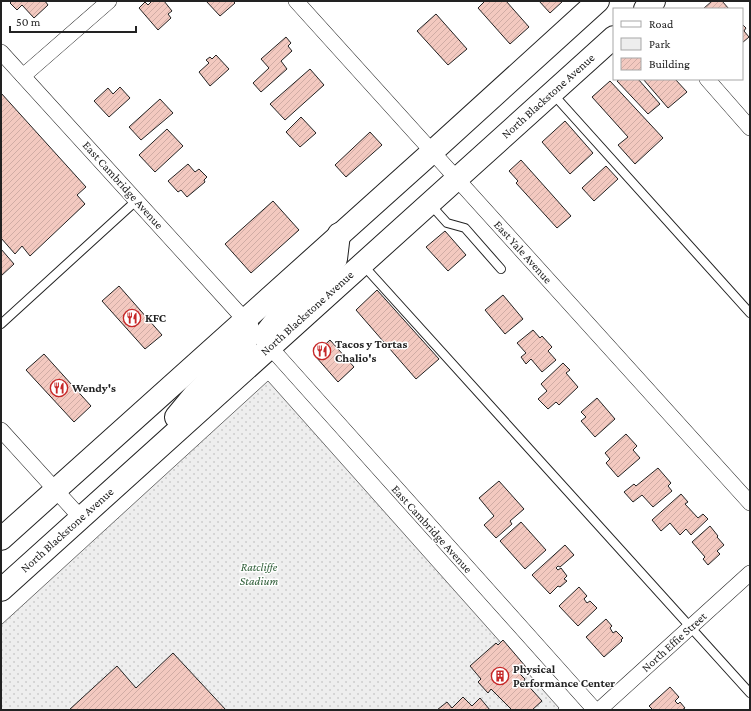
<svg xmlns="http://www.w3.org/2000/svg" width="751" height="711" viewBox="0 0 751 711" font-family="'Crimson Pro',serif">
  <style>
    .green { fill: url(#green-dots); stroke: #6f6f6f }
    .building { fill: url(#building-hatch); stroke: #222 }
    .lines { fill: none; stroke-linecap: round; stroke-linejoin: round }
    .lane-casing { stroke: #222; stroke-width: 10 }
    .street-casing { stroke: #222; stroke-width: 16 }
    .primary-casing { stroke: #222; stroke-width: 24 }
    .lane { stroke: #fff; stroke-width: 8 }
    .street { stroke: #fff; stroke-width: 15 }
    .primary { stroke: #fff; stroke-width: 22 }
    .labels { text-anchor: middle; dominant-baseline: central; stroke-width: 3; stroke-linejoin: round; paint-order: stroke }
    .street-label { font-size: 12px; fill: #222; stroke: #fff }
    .poi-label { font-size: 12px; font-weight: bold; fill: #222; stroke: #fff; text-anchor: start }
    .park-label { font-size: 12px; font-style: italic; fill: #2f5e38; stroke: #fff }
  </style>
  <defs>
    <pattern id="green-dots" width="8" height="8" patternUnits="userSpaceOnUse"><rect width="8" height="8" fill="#eee"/><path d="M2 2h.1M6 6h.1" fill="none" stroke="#ccc" stroke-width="1.8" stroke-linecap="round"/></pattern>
    <pattern id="building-hatch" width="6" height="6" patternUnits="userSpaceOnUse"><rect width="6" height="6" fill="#f3c9c0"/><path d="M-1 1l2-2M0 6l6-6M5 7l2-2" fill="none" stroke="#d0aca5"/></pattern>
  </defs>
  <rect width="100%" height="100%" fill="#fff"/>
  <polygon class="green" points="268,381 559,708 557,710 1,710 1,625"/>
  <g class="building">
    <polygon points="12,1 45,1 48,5 34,18 22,5 17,10 10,3"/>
    <polygon points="152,1 164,1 172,11 168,14 171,18 158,30 139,8 145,2 148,5"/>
    <polygon points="206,1 233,1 235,3 220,16"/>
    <polygon points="485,1 506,1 529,27 510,44 478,8"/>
    <polygon points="539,1 563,1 550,13"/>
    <polygon points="712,1 722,1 729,9 703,9"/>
    <polygon points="436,14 467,49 448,65 417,31"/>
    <polygon points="742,24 746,28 744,31 749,37 742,43"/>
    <polygon points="286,37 291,43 288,46 292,51 281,61 287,69 261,92 253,83 269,68 261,59"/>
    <polygon points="216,55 229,69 210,86 199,72 209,63 206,60 210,57 212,59"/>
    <polygon points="310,69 324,85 285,120 270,104"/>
    <polygon points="620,79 638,79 660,104 648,114 617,81"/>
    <polygon points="643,79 675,79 687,92 668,108"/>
    <polygon points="610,81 663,138 635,164 618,145 628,137 592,97"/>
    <polygon points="120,87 130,98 109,117 94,101 108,88 113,94"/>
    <polygon points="1,93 86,187 77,195 85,204 30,256 22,246 15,254 1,238"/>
    <polygon points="160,99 173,113 141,140 129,127"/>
    <polygon points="301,117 316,133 300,147 286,132"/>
    <polygon points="565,121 593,153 570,174 542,142"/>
    <polygon points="167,129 183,146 155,172 139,155"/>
    <polygon points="370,132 382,145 346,177 335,165"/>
    <polygon points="521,160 571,216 557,228 516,183 518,181 509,171"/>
    <polygon points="188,164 195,172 199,169 207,177 204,180 205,182 187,197 181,190 178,192 168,181"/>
    <polygon points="606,166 618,179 594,201 582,188"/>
    <polygon points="273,201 299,230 251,273 225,244"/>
    <polygon points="445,231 466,255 448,271 426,247"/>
    <polygon points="1,249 14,264 1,276"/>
    <polygon points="119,286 162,335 145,349 102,301"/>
    <polygon points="377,290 439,359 416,379 356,310"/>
    <polygon points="503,295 523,319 505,334 485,310"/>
    <polygon points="533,330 540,338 542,336 552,347 548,351 556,360 542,372 531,359 526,364 521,357 526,353 517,343"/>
    <polygon points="330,340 354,367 338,382 316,357 316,353"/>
    <polygon points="44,354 91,406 74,422 26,370"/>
    <polygon points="563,363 570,370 566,373 578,387 559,405 556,402 548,409 538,399 547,391 541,384"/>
    <polygon points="597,398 615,419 595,437 581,421 586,417 581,412"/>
    <polygon points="626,434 637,446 633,450 640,458 618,477 606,463 610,459 605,453"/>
    <polygon points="658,468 671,483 668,486 672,491 653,507 642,495 633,502 624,492 634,484 636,486"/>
    <polygon points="499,481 524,509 510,521 512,524 496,538 484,525 494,516 479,498"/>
    <polygon points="681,494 688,502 685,504 698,518 703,514 708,519 691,535 686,529 680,535 670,523 661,531 652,520"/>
    <polygon points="521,522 546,550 525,569 500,541"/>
    <polygon points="710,526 718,536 717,537 724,545 717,551 720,554 708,565 703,559 705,557 692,542"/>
    <polygon points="565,545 574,555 560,567 558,566 556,568 558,570 561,568 567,576 564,579 567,581 560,587 558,586 550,594 532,575"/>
    <polygon points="579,587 587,596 584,599 587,603 590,601 597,608 578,626 559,606"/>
    <polygon points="606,619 612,626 610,628 613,633 616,631 623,638 621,640 622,641 604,657 586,637"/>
    <polygon points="503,640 526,667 519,673 525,679 524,681 542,701 532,710 512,710 491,689 488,693 478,682 481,679 470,666 496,643 498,645"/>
    <polygon points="173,653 226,710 69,710 117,666 136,688"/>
    <polygon points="670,687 679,697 675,701 678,704 680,702 685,708 682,710 653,710 649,706"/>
    <polygon points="463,697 472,706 480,698 490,710 437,710 447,702 452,708"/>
  </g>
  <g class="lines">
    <defs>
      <g id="lane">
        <polyline points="553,94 750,313"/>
        <polyline points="430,204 447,223 465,228 501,269"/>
        <polyline points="363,265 750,693"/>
        <polyline points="1,324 137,200"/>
      </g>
      <g id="street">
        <polyline points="296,1 750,503"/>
        <polyline points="1,52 245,320"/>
        <polyline points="23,76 109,1"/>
        <polyline points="707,79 750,128"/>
        <polyline points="270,347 595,710"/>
        <polyline points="1,430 81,518"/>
        <polyline points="599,710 750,573"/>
      </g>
      <g id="primary">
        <polyline points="645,9 654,1"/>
        <polyline points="270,347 267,340 267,332 277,319 336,259 339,234"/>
        <path d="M 176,417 L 195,394 L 244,346 C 249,336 250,331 245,320"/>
        <polyline points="1,539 432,152 598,1"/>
        <polyline points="1,590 614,37"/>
      </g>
    </defs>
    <use href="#lane" class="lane-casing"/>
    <use href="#street" class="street-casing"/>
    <use href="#primary" class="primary-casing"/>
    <use href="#lane" class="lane"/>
    <use href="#street" class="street"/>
    <use href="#primary" class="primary"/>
  </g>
  <defs>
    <symbol id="restaurant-ring" viewBox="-11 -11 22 22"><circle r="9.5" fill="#fff" stroke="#c62828" stroke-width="1.5"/><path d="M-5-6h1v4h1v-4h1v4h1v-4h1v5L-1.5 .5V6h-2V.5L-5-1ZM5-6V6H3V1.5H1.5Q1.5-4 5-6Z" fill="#c62828"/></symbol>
    <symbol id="building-ring" viewBox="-11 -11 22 22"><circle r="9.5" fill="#fff" stroke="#c62828" stroke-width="1.5"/><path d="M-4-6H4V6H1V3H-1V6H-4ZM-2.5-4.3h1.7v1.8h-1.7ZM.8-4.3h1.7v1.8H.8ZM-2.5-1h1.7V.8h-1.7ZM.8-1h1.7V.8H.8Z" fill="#c62828"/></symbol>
  </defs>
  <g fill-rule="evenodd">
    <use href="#restaurant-ring" x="122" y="308" width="20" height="20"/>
    <use href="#restaurant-ring" x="312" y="341" width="20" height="20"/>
    <use href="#restaurant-ring" x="49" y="378" width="20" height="20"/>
    <use href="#building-ring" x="490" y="666" width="20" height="20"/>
  </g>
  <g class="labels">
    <g class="street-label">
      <text transform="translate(548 96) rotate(-42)">North Blackstone Avenue</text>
      <text transform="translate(123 185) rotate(48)">East Cambridge Avenue</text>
      <text transform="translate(523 252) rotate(48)">East Yale Avenue</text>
      <text transform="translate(307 313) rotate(-42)">North Blackstone Avenue</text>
      <text transform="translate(432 529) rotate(48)">East Cambridge Avenue</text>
      <text transform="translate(67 530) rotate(-42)">North Blackstone Avenue</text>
      <text transform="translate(674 642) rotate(-42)">North Effie Street</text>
    </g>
    <g class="poi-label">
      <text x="145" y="318">KFC</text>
      <text x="335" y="344">Tacos y Tortas<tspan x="335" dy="14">Chalio's</tspan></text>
      <text x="72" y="388">Wendy's</text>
      <text x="513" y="669">Physical<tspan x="513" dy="14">Performance Center</tspan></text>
    </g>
    <g class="park-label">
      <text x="259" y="567">Ratcliffe<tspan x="259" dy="14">Stadium</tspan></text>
    </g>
  </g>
  <rect width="751" height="711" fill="none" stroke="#222222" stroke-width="4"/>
  <rect x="613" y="8" width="130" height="72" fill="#ffffff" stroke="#a7a7a7"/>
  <rect x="621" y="21" width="20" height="6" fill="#ffffff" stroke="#a7a7a7"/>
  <text x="649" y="28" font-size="12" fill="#222222">Road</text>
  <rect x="621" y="38" width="20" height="12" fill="#eeeeee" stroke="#a7a7a7"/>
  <text x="649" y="48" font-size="12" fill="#222222">Park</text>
  <rect x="621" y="58" width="20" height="12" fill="url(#building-hatch)" stroke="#a7a7a7"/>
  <text x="649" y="68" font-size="12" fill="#222222">Building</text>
  <path d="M10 26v6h126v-6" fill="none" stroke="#222222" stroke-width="2"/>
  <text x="16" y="26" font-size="12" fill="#222222" stroke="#ffffff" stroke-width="3" paint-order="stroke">50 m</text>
</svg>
